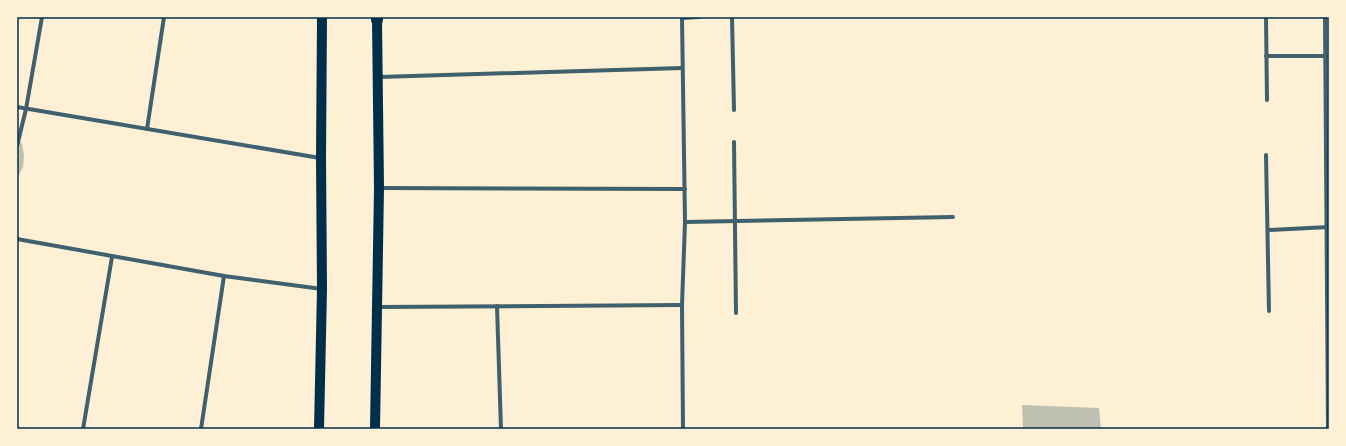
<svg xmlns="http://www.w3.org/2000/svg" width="1346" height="446" viewBox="0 0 1346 446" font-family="Rubik,sans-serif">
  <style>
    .building { fill: #bec0b2 }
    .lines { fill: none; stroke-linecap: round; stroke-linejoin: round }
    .minor { stroke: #3f606c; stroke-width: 4 }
    .primary { stroke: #003049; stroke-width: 10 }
    .motorway { stroke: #003049; stroke-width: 12 }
    .neatline { fill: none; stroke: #003049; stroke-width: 1.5 }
  </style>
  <rect width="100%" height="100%" fill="#fdf0d5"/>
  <g class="building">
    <polygon points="17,136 22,144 24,155 23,167 17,179"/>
    <polygon points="1022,405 1099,408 1101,429 1023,429"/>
  </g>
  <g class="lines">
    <g class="minor">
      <polyline points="682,17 685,222 682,305 683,429"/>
      <polyline points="732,17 734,110"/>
      <polyline points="1266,17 1267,100"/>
      <polyline points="1325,17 1328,429"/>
      <polyline points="682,18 699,17"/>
      <polyline points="1266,56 1326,56"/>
      <polyline points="379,77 682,68"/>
      <polyline points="17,107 320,158"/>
      <polyline points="147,129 164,17"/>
      <polyline points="734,142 736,313"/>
      <polyline points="17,146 26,109 42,17"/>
      <polyline points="1266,155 1269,311"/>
      <polyline points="379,188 685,189"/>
      <polyline points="685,222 953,217"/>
      <polyline points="1268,230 1329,227"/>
      <polyline points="17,239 224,276 322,289"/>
      <polyline points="497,306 501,429"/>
      <polyline points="378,307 682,305"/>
      <polyline points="83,429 112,257"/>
      <polyline points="201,429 224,276"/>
    </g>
    <g class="primary">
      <polyline points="319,429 322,289 321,158 322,17"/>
      <polyline points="375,429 379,188 377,20"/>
    </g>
    <polyline class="motorway" points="377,17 377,20"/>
  </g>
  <rect width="1346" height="446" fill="none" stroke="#fdf0d5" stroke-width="36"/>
  <rect x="18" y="18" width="1310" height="410" class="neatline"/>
</svg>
